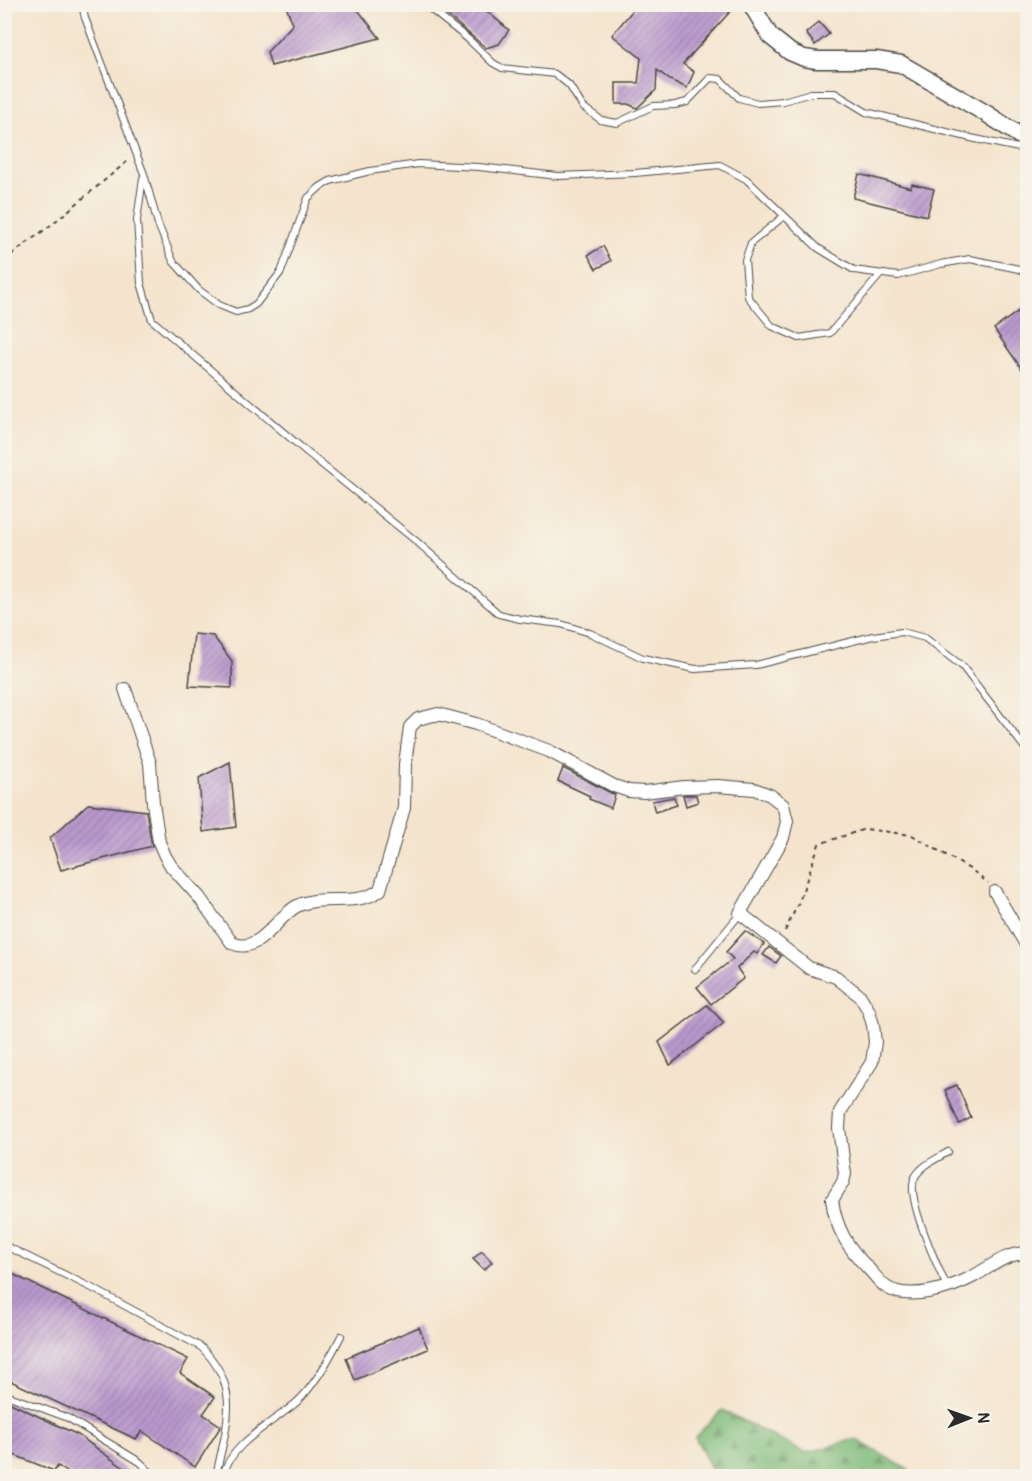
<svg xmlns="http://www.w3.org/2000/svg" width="1032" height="1481" viewBox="0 0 1032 1481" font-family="Pangolin,sans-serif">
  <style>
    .forest { fill: url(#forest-firs); stroke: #567453; stroke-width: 1.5 }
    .building { fill: url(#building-hatch) }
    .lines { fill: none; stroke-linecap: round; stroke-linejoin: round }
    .service-casing { stroke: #494743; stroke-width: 8 }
    .minor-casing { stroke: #494743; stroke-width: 14 }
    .secondary-casing { stroke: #494743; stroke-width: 19 }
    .path { stroke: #494743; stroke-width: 2; stroke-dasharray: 4.5 4.5; stroke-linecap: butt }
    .service { stroke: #fff; stroke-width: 6 }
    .minor { stroke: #fff; stroke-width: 12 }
    .secondary { stroke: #fff; stroke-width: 16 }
  </style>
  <defs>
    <pattern id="forest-firs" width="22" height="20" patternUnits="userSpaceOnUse" patternTransform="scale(1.5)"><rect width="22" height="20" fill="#80bc7b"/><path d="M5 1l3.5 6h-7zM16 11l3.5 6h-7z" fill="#699965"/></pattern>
    <pattern id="building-hatch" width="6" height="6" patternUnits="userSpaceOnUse" patternTransform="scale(1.5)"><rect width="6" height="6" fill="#ba99ce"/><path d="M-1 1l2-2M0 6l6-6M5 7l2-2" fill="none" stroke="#977da7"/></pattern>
  </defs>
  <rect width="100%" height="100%" fill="#f7f3e8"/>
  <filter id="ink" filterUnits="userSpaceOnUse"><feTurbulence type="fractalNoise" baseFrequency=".0167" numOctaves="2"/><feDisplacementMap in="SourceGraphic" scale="12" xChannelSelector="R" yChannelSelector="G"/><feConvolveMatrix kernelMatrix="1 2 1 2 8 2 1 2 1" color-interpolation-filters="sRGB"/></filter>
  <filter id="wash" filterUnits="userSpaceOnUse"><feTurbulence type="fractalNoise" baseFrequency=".008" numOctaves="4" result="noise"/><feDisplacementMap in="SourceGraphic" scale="24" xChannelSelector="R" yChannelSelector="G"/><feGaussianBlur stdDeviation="1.35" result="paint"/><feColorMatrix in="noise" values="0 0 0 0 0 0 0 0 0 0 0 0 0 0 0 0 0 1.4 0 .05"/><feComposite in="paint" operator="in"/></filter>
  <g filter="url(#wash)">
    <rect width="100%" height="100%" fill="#f4e4cd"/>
    <polygon class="forest" points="722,1410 805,1453 855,1439 919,1476 715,1476 695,1437"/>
    <g id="blocks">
      <g class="building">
        <polygon points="285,4 325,4 323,9 355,6 380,38 271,66 267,52 293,24"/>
        <polygon points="434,4 478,4 509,30 499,44 486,48"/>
        <polygon points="638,4 737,4 683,64 694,72 687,88 670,80 657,70 656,90 637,108 628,104 616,104 616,83 638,83 641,58 612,35"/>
        <polygon points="819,22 829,34 815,45 806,33"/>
        <polygon points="859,174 911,188 912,184 934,189 927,216 853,198"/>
        <polygon points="603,246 611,261 596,269 588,255"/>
        <polygon points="1028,304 1028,378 994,329"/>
        <polygon points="194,634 213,636 232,661 232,688 189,686"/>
        <polygon points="230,762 236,827 203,832 199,778"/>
        <polygon points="563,768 615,795 611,808 589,799 590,796 558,781"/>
        <polygon points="683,795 696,795 698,802 686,806"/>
        <polygon points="674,797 677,805 655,812 652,801"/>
        <polygon points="88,804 146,811 152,846 61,870 50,838"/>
        <polygon points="745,931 764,944 757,954 754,952 737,968 744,978 711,1004 697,987 733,959 726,952"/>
        <polygon points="769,947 781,956 776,963 763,955"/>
        <polygon points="707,1005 724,1023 670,1065 659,1042"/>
        <polygon points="957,1085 971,1118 959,1124 945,1090"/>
        <polygon points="482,1251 492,1262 484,1270 473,1259"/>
        <polygon points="4,1270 188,1359 180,1373 215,1397 203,1414 221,1426 195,1467 142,1431 136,1439 4,1378"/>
        <polygon points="419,1327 428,1349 355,1380 346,1358"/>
        <polygon points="4,1400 78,1435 135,1476 73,1476 58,1466 54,1471 4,1451"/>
      </g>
    </g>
  </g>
  <g filter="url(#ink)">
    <use href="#blocks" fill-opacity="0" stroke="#494743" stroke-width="1.5"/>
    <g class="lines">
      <defs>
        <g id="service">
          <polyline points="82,4 85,18 144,174 158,224 173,261 199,290 219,305 236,312 248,309 256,304 281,272 308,198 320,187 330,181 370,171 418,164 479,167 558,176 635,173 720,165 746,179 818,248 854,270 898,276 941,264 970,259 1019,269 1028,273"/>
          <polyline points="424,4 468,39 493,63 502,68 555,74 569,85 583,107 601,120 617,123 653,106 675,105 687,102 710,78 720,79 739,98 758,103 783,101 811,93 835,93 866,112 971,138 1028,150"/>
          <polyline points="143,178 137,220 141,283 152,320 309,454 416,541 499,614 520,619 561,624 590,633 643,658 695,669 756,665 873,636 902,632 925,638 962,666 1028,752"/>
          <polyline points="784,216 751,243 745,260 748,297 772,326 799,338 830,333 880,275"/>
          <polyline points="695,969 740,914"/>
          <path d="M 4,1245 L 94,1289 L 201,1347 C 243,1388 226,1426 216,1476"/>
          <path d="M 947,1287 C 938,1267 904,1196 915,1177 C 922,1165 936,1159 948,1152"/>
          <polyline points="4,1394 68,1418 140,1462 154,1476"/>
          <path d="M 223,1476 C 230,1443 273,1423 297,1402 C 315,1385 330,1358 341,1336"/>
        </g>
        <g id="minor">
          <path d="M 125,689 L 150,763 L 153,803 L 159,842 L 165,856 L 171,866 L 199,897 L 232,943 C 259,956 277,916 297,906 C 323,893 356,908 380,890 L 404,808 L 405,764 L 410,727 L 418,719 L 438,714 L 476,724 L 549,751 L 614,786 L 629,791 L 644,792 L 684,787 L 718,786 L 754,789 L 770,795 L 783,805 L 787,821 L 783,838 L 740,913 L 809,968 L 836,977 L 860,996 L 869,1011 L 873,1025 L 875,1042 L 872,1062 L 840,1112 L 839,1128 L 845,1174 L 843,1182 L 832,1200 C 836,1228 847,1247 867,1267 C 873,1273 879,1282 886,1287 C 909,1302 952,1288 974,1276 C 992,1266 1006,1253 1028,1253"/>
          <polyline points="995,892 1028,948"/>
        </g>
        <polyline id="secondary" points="751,4 770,36 790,52 804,58 817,60 876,60 901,64 987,114 1028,141"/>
      </defs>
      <use href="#service" class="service-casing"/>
      <use href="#minor" class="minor-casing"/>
      <use href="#secondary" class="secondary-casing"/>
      <g class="path">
        <polyline points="4,260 51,225 129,160"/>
        <polyline points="785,931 799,902 819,844 865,829 912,835 973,871 988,883"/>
      </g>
      <use href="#service" class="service"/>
      <use href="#minor" class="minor"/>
      <use href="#secondary" class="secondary"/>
    </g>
  </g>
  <rect width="1032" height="1481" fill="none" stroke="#f7f3e8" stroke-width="24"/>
  <g transform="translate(969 1418) rotate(89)" stroke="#f7f3e8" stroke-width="4.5" paint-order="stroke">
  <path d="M0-4.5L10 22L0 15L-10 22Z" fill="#2b2b2b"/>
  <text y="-9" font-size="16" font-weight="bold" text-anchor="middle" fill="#2b2b2b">N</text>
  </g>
</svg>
